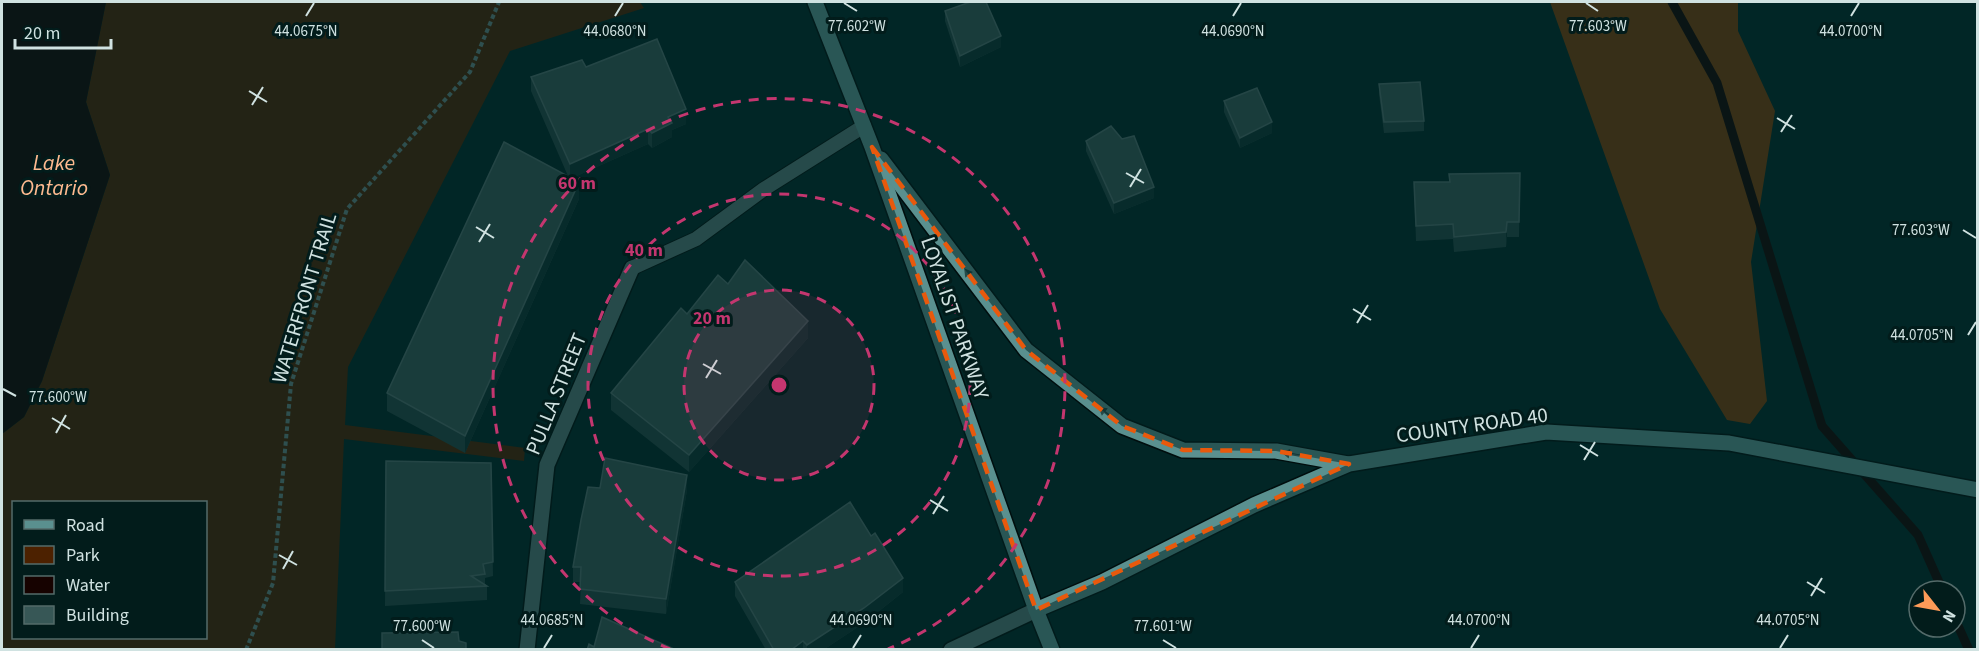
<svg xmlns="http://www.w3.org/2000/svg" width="1979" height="651" viewBox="0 0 1979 651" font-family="'Source Sans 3',sans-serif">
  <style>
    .green { fill: #4c2100; fill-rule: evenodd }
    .forest { fill: #783b07 }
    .water { fill: #160200 }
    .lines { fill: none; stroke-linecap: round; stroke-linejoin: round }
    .stream { stroke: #160200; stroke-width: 9 }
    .lane-casing { stroke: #000e0e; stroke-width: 16 }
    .street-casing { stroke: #000e0e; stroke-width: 18 }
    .secondary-casing { stroke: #000e0e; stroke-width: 18 }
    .path { stroke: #658180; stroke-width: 4; stroke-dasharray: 4.5 3; stroke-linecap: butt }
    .lane { stroke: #537675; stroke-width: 14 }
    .street { stroke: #537675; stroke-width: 15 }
    .secondary { stroke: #5a908f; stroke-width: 15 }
    .wall { fill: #254646 }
    .shaded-wall { fill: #0f3232 }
    .building { fill: #375756; stroke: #4f6c6c; stroke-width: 1.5 }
    .oneway { fill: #254a49 }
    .marked { fill: none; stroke: #e8590c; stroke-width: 4.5; stroke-dasharray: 12 8; stroke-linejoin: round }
    .ticks { fill: none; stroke: #d0e2e1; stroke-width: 2 }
    .ring { fill: none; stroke: #c4366f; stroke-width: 3; stroke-dasharray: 10 8 }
    .labels { text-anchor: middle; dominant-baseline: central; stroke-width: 6; stroke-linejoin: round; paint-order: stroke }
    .street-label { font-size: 21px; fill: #d0e2e1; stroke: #021c1b }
    .water-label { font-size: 22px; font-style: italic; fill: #fdba90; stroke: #021c1b }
    .ticks-label { font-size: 15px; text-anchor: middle; fill: #d0e2e1; stroke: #021c1b; stroke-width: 6; stroke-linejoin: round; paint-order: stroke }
    .centre { fill: #c4366f; stroke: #021c1b; stroke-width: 3 }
    .ring-label { font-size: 18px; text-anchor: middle; font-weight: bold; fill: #c4366f; stroke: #021c1b; stroke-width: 6; stroke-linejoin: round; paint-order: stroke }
  </style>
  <rect width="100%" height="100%" fill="#022626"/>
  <path class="green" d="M 106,2 L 640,2 L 644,8 L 510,51 L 348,367 L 345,425 L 525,448 L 524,461 L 344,439 L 335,649 L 2,650 L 2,434 L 24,417 L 42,381 L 110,175 L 86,102 ZM 14,502 L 206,502 L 206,638 L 14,638 Z"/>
  <polygon class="forest" points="1550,2 1738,2 1738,31 1775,111 1751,262 1767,401 1750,424 1727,420 1660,309"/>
  <polygon class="water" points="2,2 106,2 86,102 110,175 42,381 24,417 2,434"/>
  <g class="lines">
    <g class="stream">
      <polyline points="1672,2 1717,83 1822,426 1918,535 1943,591"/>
      <polyline points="1955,619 1969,650"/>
    </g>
    <defs>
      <polyline id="lane" points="632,268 696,239 764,189 864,126"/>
      <g id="street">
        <polyline points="527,650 547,465 632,268"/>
        <polyline points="951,650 1036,610"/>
      </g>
      <g id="secondary">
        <polyline points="815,2 872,147 1036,610 1052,650"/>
        <polyline points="881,159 1026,350 1122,426 1183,450 1276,451 1348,464"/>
        <polyline points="1036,610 1102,582 1254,505 1349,464 1546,432 1729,443 1978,490"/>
      </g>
    </defs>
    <use href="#lane" class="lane-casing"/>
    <use href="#street" class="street-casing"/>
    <use href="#secondary" class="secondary-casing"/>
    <polyline class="path" points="246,650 273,583 291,384 347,209 470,72 499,2"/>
    <use href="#lane" class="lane"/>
    <use href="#street" class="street"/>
    <use href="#secondary" class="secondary"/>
  </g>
  <g class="wall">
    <polygon points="945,11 1001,47 960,67 945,21"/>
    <polygon points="586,67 686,124 672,130 672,137 652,148 648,144 572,178 579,199 465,453 387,411 387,393 568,176 531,91 531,77"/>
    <polygon points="1379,84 1424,121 1424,131 1384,133 1379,94"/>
    <polygon points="1224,101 1272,133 1240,148 1224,112"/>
    <polygon points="1086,141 1154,198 1114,214 1086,151"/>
    <polygon points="1520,173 1519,237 1507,237 1506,247 1454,252 1453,239 1416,241 1414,182 1449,182 1449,174"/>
    <polygon points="728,284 808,338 689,472 611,410 611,393 687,314"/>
    <polygon points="386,461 491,463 493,576 485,578 485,584 487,586 487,600 385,606"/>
    <polygon points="600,488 687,490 666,614 580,604 581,582 573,582 573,567"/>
    <polygon points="735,582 903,592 864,623 823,650 766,650 735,596"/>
  </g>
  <g class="shaded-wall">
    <polygon points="1001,36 1001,47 960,67 960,56"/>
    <polygon points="686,109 686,124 672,130 672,137 652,148 652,133 668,117"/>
    <polygon points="1272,122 1272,133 1240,148 1240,138"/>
    <polygon points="648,129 648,144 570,179 570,164"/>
    <polygon points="579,182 579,199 465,453 465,436"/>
    <polygon points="1154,187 1154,198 1114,214 1114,203"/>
    <polygon points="1507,222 1507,237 1506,247 1506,232"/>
    <polygon points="808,321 808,338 689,472 689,455"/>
    <polygon points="687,475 687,490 666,614 666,599"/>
    <polygon points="903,578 903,592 864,623 823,650 807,650 807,645"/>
    <polygon points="803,641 803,650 791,650"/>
  </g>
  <g class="building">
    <polygon points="970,2 986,2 1001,36 960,56 945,11"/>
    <polygon points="657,39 686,109 668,117 672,123 652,133 648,129 570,164 531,77 582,60 586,67"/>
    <polygon points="1420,82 1424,121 1384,122 1379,84"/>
    <polygon points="1257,88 1272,122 1240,138 1224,101"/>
    <polygon points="1111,126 1122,139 1134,136 1154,187 1114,203 1086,141"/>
    <polygon points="504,142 579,182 465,436 387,393"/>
    <polygon points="1520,173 1519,222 1507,222 1506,232 1454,237 1453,224 1416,226 1414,182 1450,182 1449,174"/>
    <polygon points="745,260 808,321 689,455 611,393 681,308 687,314 718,275 728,284"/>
    <polygon points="605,458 687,475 666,599 580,589 581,567 573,567 581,520 588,487 600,488"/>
    <polygon points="386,461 491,463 493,562 483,564 485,574 471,576 487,586 385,591"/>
    <polygon points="850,502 871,536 875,533 903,578 864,608 807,645 803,641 791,650 774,650 735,582"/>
    <polygon points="602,617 676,650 587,650 589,644 594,647"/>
    <polygon points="458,632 459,641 466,643 466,650 382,650 382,633"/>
  </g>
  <defs><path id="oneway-solid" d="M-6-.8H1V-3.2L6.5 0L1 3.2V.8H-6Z" transform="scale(1.5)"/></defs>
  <g class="oneway">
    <use href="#oneway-solid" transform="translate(970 276) rotate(-127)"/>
    <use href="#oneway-solid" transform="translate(1106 413) rotate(-142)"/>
    <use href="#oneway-solid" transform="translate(1291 454) rotate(-170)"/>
  </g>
  <path d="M0 0H1979V651H0ZM 872,147 L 1026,350 L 1122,426 L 1183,450 L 1276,451 L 1349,464 L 1036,610 Z" fill="#022626" fill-opacity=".55" fill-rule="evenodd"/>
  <path class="marked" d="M 872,147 L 1026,350 L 1122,426 L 1183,450 L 1276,451 L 1349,464 L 1036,610 Z"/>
  <path class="ticks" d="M 844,3 L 857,11M 1586,3 L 1598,11M 306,16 L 314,3M 615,16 L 623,3M 1233,16 L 1241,3M 1851,16 L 1859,3M 249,91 L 267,102M 252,105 L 263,87M 1777,118 L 1795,129M 1781,132 L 1792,115M 1126,173 L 1144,183M 1130,187 L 1141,169M 476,227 L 494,238M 1963,230 L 1976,238M 479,242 L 490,224M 1353,309 L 1371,320M 1357,323 L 1368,305M 1968,335 L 1976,322M 703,364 L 721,374M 706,378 L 717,360M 3,389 L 16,396M 52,418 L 70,429M 56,433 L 66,415M 1580,445 L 1598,456M 1584,460 L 1595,442M 930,500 L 948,511M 933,514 L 944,496M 279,555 L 297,565M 283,569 L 293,551M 1807,582 L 1825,593M 1811,596 L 1822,578M 422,640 L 434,648M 1163,640 L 1176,648M 544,648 L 552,635M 853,648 L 861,635M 1471,648 L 1479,635M 1780,648 L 1788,635"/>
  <circle cx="779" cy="385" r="95" fill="#c4366f" fill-opacity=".12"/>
  <g class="ring">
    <circle cx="779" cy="385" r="95"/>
    <circle cx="779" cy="385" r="191"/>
    <path d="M670 649A286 286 0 1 1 888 649"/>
  </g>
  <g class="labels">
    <g class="street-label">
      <text transform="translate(304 298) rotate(-73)">WATERFRONT TRAIL</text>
      <text transform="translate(955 318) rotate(71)">LOYALIST PARKWAY</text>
      <text transform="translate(556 394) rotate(-68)">PULLA STREET</text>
      <text transform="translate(1472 425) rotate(-8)">COUNTY ROAD 40</text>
    </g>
    <g class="water-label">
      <text x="54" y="163">Lake<tspan x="54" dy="25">Ontario</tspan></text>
    </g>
  </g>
  <g class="ticks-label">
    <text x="857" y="31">77.602°W</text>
    <text x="1598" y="31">77.603°W</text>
    <text x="306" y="36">44.0675°N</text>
    <text x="615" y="36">44.0680°N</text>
    <text x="1233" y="36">44.0690°N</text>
    <text x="1851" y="36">44.0700°N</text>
    <text x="1921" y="235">77.603°W</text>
    <text x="1922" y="340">44.0705°N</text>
    <text x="58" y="402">77.600°W</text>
    <text x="552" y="625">44.0685°N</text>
    <text x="861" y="625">44.0690°N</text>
    <text x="1479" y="625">44.0700°N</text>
    <text x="1788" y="625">44.0705°N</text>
    <text x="422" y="631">77.600°W</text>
    <text x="1163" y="631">77.601°W</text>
  </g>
  <circle cx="779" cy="385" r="9" class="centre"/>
  <g class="ring-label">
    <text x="577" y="189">60 m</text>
    <text x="644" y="256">40 m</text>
    <text x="712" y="324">20 m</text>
  </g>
  <rect width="1979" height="651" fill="none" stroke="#d0e2e1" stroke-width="6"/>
  <rect x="12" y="501" width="195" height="138" fill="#021c1b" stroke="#546b6a" stroke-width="1.5"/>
  <rect x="24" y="520" width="30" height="9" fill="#5a908f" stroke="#546b6a" stroke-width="1.5"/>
  <text x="66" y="531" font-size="18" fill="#d0e2e1">Road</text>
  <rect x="24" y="546" width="30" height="18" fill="#4c2100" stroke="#546b6a" stroke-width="1.5"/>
  <text x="66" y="561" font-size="18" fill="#d0e2e1">Park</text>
  <rect x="24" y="576" width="30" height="18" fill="#160200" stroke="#546b6a" stroke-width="1.5"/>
  <text x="66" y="591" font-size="18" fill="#d0e2e1">Water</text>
  <rect x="24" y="606" width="30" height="18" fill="#375756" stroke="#546b6a" stroke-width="1.5"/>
  <text x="66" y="621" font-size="18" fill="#d0e2e1">Building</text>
  <g transform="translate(1937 609) rotate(121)"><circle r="28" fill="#021c1b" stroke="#546b6a" stroke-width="1.5"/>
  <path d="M0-4.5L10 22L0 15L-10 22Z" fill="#fe9b58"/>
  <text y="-9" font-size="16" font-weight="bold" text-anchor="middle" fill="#d0e2e1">N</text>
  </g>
  <path d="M15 39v9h96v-9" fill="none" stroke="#d0e2e1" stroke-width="3"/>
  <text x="24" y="39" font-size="18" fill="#d0e2e1" stroke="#021c1b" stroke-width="4.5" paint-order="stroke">20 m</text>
</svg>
